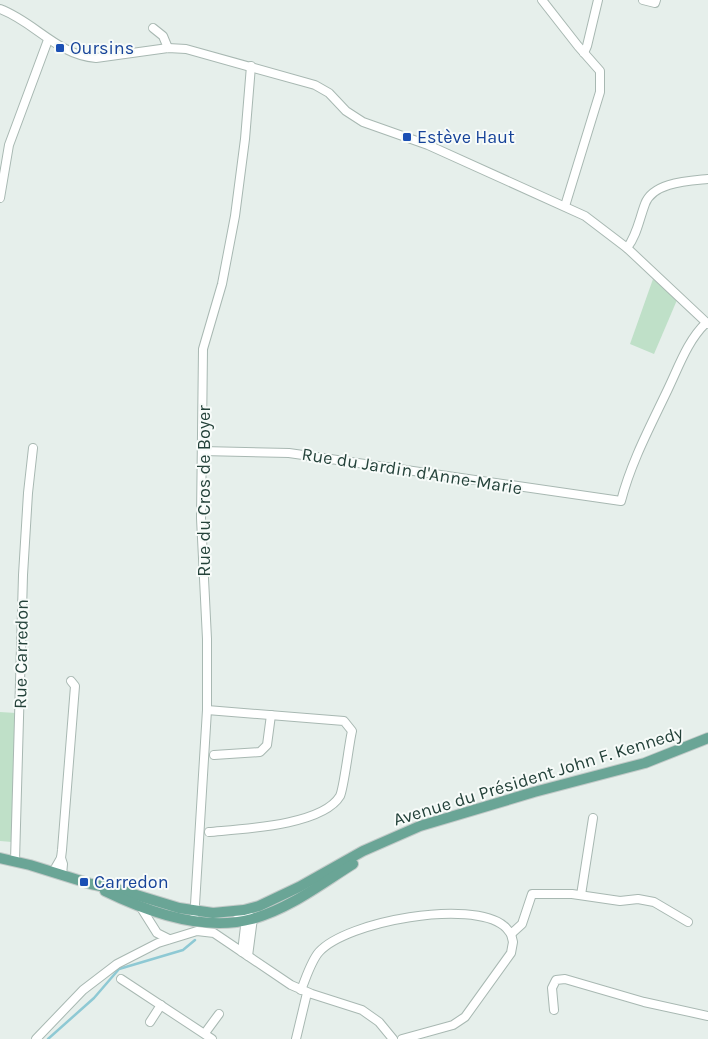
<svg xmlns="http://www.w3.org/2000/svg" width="708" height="1039" viewBox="0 0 708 1039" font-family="Karla,sans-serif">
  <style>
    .green { fill: #bfe0c8 }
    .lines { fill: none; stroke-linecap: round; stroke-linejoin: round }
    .stream { stroke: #8ec9d4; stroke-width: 2.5 }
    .minor-casing { stroke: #a8b8b2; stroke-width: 10 }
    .major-casing { stroke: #c2cac8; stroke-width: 12 }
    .minor { stroke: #fff; stroke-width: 8 }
    .major { stroke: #6aa596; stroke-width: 10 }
    .transit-dot { fill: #1a4fb4; stroke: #f7fbf9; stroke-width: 2 }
    .labels { text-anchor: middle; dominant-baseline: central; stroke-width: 4; stroke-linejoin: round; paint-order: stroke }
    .transit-label { font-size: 18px; fill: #164399; stroke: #f7fbf9; text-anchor: start }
    .street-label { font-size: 18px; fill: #24423a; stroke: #f7fbf9 }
  </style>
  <rect width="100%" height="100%" fill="#e6efeb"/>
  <g class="green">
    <polygon points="653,279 677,300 654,354 630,344"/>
    <polygon points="0,712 16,713 12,842 0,841"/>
  </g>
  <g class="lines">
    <polyline class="stream" points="48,1039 94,998 119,969 183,950 195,940"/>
    <defs>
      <g id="minor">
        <polyline points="542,0 578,46 600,71 600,92 565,206"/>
        <polyline points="643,0 655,3 656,0"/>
        <path d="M 0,9 C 35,22 57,55 96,58 L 168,48 L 186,49 L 315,85 L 329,93 L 346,111 L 363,122 L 428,145 L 585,216 L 627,248 L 708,324"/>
        <polyline points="153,28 163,36 168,48"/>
        <polyline points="584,53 587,46 598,0"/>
        <polyline points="0,198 9,145 48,40"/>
        <path d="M 627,248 C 637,235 639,220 645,204 C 653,182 689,181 708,179"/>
        <path d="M 202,451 L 289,453 L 621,501 C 631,462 651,425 668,389 C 679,366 688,340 706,323"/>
        <path d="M 207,710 L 344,721 L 352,731 C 349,743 344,788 340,796 C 322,826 240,829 209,832"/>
        <polyline points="214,755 260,752 267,745 271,715"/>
        <polyline points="61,858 63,864 62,875"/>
        <polyline points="15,861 23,575 28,493 33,448"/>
        <polyline points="53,872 61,858 62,850 75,686 71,681"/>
        <polyline points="581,895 593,818"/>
        <polyline points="140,906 157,933 169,939"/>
        <polyline points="236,913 248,915 253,918 248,956"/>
        <polyline points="194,921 207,710 207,639 201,518 203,349 222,284 235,216 245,139 251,66"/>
        <polyline points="242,952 246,918"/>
        <polyline points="121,979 212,1039"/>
        <path d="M 301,990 C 306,978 311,961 319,952 C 347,921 471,899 504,926 C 507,928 509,932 511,934 L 522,924 L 532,894 L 572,894 L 620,901 L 638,899 L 654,902 L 688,922"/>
        <polyline points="554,1010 552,988 556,980 565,979 644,1002 708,1016"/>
        <polyline points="150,1022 161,1005"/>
        <polyline points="205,1033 219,1014"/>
        <polyline points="36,1039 83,990 117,964 158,943 197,931 214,933 291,985 312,994 362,1010 379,1022 393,1039"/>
        <polyline points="296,1039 307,993"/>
        <polyline points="402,1039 453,1025 465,1017 511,953 513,942 511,934"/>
      </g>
      <g id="major">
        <polyline points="0,858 30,865 91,884 120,890 179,908 213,913 244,910 259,906 299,887 363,851 420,826 534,792 645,763 708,738"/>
        <path d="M 105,891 C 148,912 204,932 252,919 C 289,909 321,884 353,864"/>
      </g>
    </defs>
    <use href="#minor" class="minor-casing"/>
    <use href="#major" class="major-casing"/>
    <use href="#minor" class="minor"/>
    <use href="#major" class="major"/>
  </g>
  <g class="transit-dot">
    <rect x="55" y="43" width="10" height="10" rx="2.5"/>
    <rect x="402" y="132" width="10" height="10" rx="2.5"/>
    <rect x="79" y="877" width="10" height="10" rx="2.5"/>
  </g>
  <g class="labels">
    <g class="transit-label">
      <text x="70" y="48">Oursins</text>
      <text x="417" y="137">Estève Haut</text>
      <text x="94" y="882">Carredon</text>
    </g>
    <g class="street-label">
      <text transform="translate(412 471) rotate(9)">Rue du Jardin d'Anne-Marie</text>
      <text transform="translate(204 491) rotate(-90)">Rue du Cros de Boyer</text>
      <text transform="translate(21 654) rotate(-89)">Rue Carredon</text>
      <text transform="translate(538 776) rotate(-17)">Avenue du Président John F. Kennedy</text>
    </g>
  </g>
</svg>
